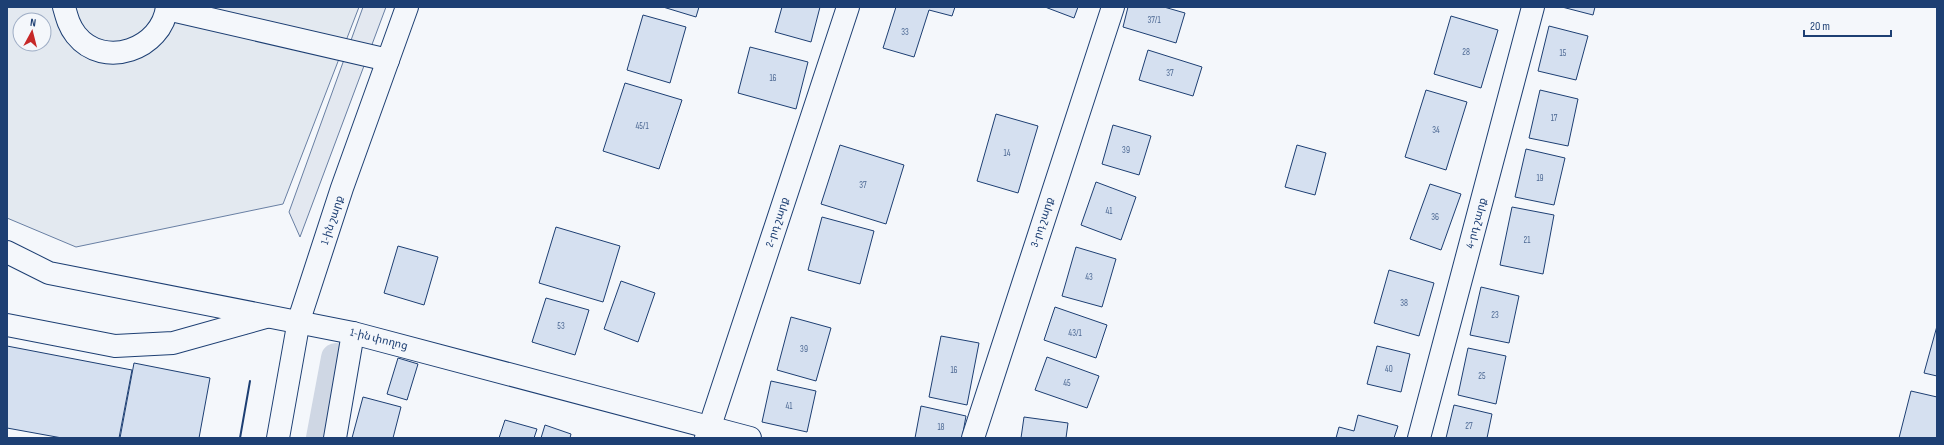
<svg xmlns="http://www.w3.org/2000/svg" width="1944" height="445" viewBox="0 0 1944 445" font-family="'Sofia Sans Condensed','Noto Sans Armenian',sans-serif">
  <style>
    .green { fill: #e3e9f0; stroke: #687fa3; fill-rule: evenodd }
    .parking { fill: #e3e8f0; stroke: #687fa3 }
    .lines { fill: none; stroke-linecap: round; stroke-linejoin: round }
    .canal { stroke: #cfd7e4; stroke-width: 30 }
    .building { fill: #d5e0f0; stroke: #1d3f73 }
    .minor-casing { stroke: #1d3f73; stroke-width: 24 }
    .major-casing { stroke: #1d3f73; stroke-width: 24 }
    .minor { stroke: #f4f7fb; stroke-width: 22 }
    .major { stroke: #f4f7fb; stroke-width: 22 }
    .wall { stroke: #1d3f73; stroke-width: 2 }
    .labels { text-anchor: middle; dominant-baseline: central; stroke-width: 3; stroke-linejoin: round; paint-order: stroke }
    .number-label { font-size: 9px; fill: #4b6792 }
    .street-label { font-size: 11px; fill: #1d3f73; stroke: #f4f7fb }
  </style>
  <rect width="100%" height="100%" fill="#f4f7fb"/>
  <path class="green" d="M 7,7 L 359,7 L 283,204 L 76,247 L 7,218 ZM 20,20 L 44,20 L 44,44 L 20,44 Z"/>
  <polygon class="parking" points="363,7 386,7 300,237 289,212"/>
  <g class="lines">
    <polyline class="canal" points="321,438 336,358"/>
  </g>
  <g class="building">
    <polygon points="663,7 699,7 696,17"/>
    <polygon points="782,7 820,7 811,42 775,32"/>
    <polygon points="896,7 955,7 952,16 929,10 914,57 883,48"/>
    <polygon points="1045,7 1078,7 1074,18"/>
    <polygon points="1128,7 1164,7 1185,13 1176,43 1123,27"/>
    <polygon points="1562,7 1595,7 1593,15"/>
    <polygon points="643,15 686,27 670,83 627,70"/>
    <polygon points="1451,16 1498,30 1481,88 1434,74"/>
    <polygon points="1549,26 1588,36 1576,80 1538,71"/>
    <polygon points="750,47 808,62 796,109 738,93"/>
    <polygon points="1148,50 1202,67 1193,96 1139,80"/>
    <polygon points="625,83 682,100 659,169 603,151"/>
    <polygon points="1426,90 1467,102 1446,170 1405,157"/>
    <polygon points="1540,90 1578,99 1568,146 1529,138"/>
    <polygon points="996,114 1038,126 1018,193 977,181"/>
    <polygon points="1113,125 1151,136 1139,175 1102,164"/>
    <polygon points="840,145 904,165 886,224 821,204"/>
    <polygon points="1297,145 1326,153 1315,195 1285,187"/>
    <polygon points="1526,149 1565,158 1554,205 1515,197"/>
    <polygon points="1096,182 1136,197 1121,240 1081,225"/>
    <polygon points="1430,184 1461,194 1441,250 1410,239"/>
    <polygon points="1512,207 1554,215 1543,274 1500,265"/>
    <polygon points="822,217 874,231 860,284 808,270"/>
    <polygon points="556,227 620,246 603,302 539,283"/>
    <polygon points="398,246 438,257 424,305 384,293"/>
    <polygon points="1076,247 1116,259 1102,307 1062,296"/>
    <polygon points="1389,270 1434,283 1419,336 1374,323"/>
    <polygon points="621,281 655,293 638,342 604,329"/>
    <polygon points="1481,287 1519,296 1509,343 1470,335"/>
    <polygon points="546,298 589,310 575,355 532,342"/>
    <polygon points="1055,307 1107,325 1096,358 1044,340"/>
    <polygon points="791,317 831,328 816,381 777,370"/>
    <polygon points="1937,326 1937,376 1924,373"/>
    <polygon points="941,336 979,343 967,405 929,397"/>
    <polygon points="7,346 132,370 119,438 62,438 7,428"/>
    <polygon points="1377,346 1410,354 1401,392 1367,384"/>
    <polygon points="1468,348 1506,356 1496,404 1458,395"/>
    <polygon points="1047,357 1099,376 1087,408 1035,390"/>
    <polygon points="398,358 418,364 407,400 387,394"/>
    <polygon points="134,363 210,378 199,438 120,438"/>
    <polygon points="771,381 816,391 807,432 762,422"/>
    <polygon points="1911,391 1937,397 1937,438 1899,438"/>
    <polygon points="363,397 401,407 393,438 352,438"/>
    <polygon points="1454,405 1492,414 1487,438 1446,438"/>
    <polygon points="921,406 966,416 962,438 915,438"/>
    <polygon points="1358,415 1398,426 1394,438 1336,438 1339,427 1354,431"/>
    <polygon points="1024,417 1068,423 1066,438 1021,438"/>
    <polygon points="505,420 537,429 534,438 499,438"/>
    <polygon points="545,425 571,434 570,438 541,438"/>
  </g>
  <g class="lines">
    <defs>
      <g id="minor">
        <path d="M 64,7 C 67,18 69,26 76,35 C 104,70 162,49 167,7"/>
        <polyline points="167,9 388,60"/>
        <polyline points="7,252 49,273 353,333 750,438"/>
        <polyline points="7,325 115,346 173,343 266,317"/>
        <polyline points="335,438 353,333"/>
        <polyline points="706,438 848,7"/>
        <polyline points="973,438 1113,7"/>
        <polyline points="1419,438 1533,7"/>
      </g>
      <polyline id="major" points="278,438 299,320 342,188 407,7"/>
    </defs>
    <use href="#minor" class="minor-casing"/>
    <use href="#major" class="major-casing"/>
    <use href="#minor" class="minor"/>
    <use href="#major" class="major"/>
    <polyline class="wall" points="240,438 250,381"/>
  </g>
  <g class="labels">
    <g class="number-label">
      <text x="1154" y="20">37/1</text>
      <text x="905" y="32">33</text>
      <text x="1466" y="52">28</text>
      <text x="1563" y="53">15</text>
      <text x="1170" y="73">37</text>
      <text x="773" y="78">16</text>
      <text x="1554" y="118">17</text>
      <text x="642" y="126">45/1</text>
      <text x="1436" y="130">34</text>
      <text x="1126" y="150">39</text>
      <text x="1007" y="153">14</text>
      <text x="1540" y="178">19</text>
      <text x="863" y="185">37</text>
      <text x="1109" y="211">41</text>
      <text x="1435" y="217">36</text>
      <text x="1527" y="240">21</text>
      <text x="1089" y="277">43</text>
      <text x="1404" y="303">38</text>
      <text x="1495" y="315">23</text>
      <text x="561" y="326">53</text>
      <text x="1075" y="333">43/1</text>
      <text x="804" y="349">39</text>
      <text x="1389" y="369">40</text>
      <text x="954" y="370">16</text>
      <text x="1482" y="376">25</text>
      <text x="1067" y="383">45</text>
      <text x="789" y="406">41</text>
      <text x="1469" y="426">27</text>
      <text x="941" y="427">18</text>
    </g>
    <g class="street-label">
      <text transform="translate(332 220) rotate(-72)">1-ին շարք</text>
      <text transform="translate(777 222) rotate(-72)">2-րդ շարք</text>
      <text transform="translate(1042 222) rotate(-72)">3-րդ շարք</text>
      <text transform="translate(1476 223) rotate(-75)">4-րդ շարք</text>
      <text transform="translate(379 339) rotate(14)">1-ին փողոց</text>
    </g>
  </g>
  <rect width="1944" height="445" fill="none" stroke="#1d3f73" stroke-width="16"/>
  <g transform="translate(32 32) rotate(7)"><circle r="19" fill="#f4f7fb" stroke="#9eadc5"/>
  <path d="M0-3L7 15L0 10L-7 15Z" fill="#c62828"/>
  <text y="-6" font-size="11" font-weight="bold" text-anchor="middle" fill="#1d3f73">N</text>
  </g>
  <path d="M1804 30v6h87v-6" fill="none" stroke="#1d3f73" stroke-width="2"/>
  <text x="1810" y="30" font-size="12" fill="#1d3f73" stroke="#f4f7fb" stroke-width="3" paint-order="stroke">20 m</text>
</svg>
